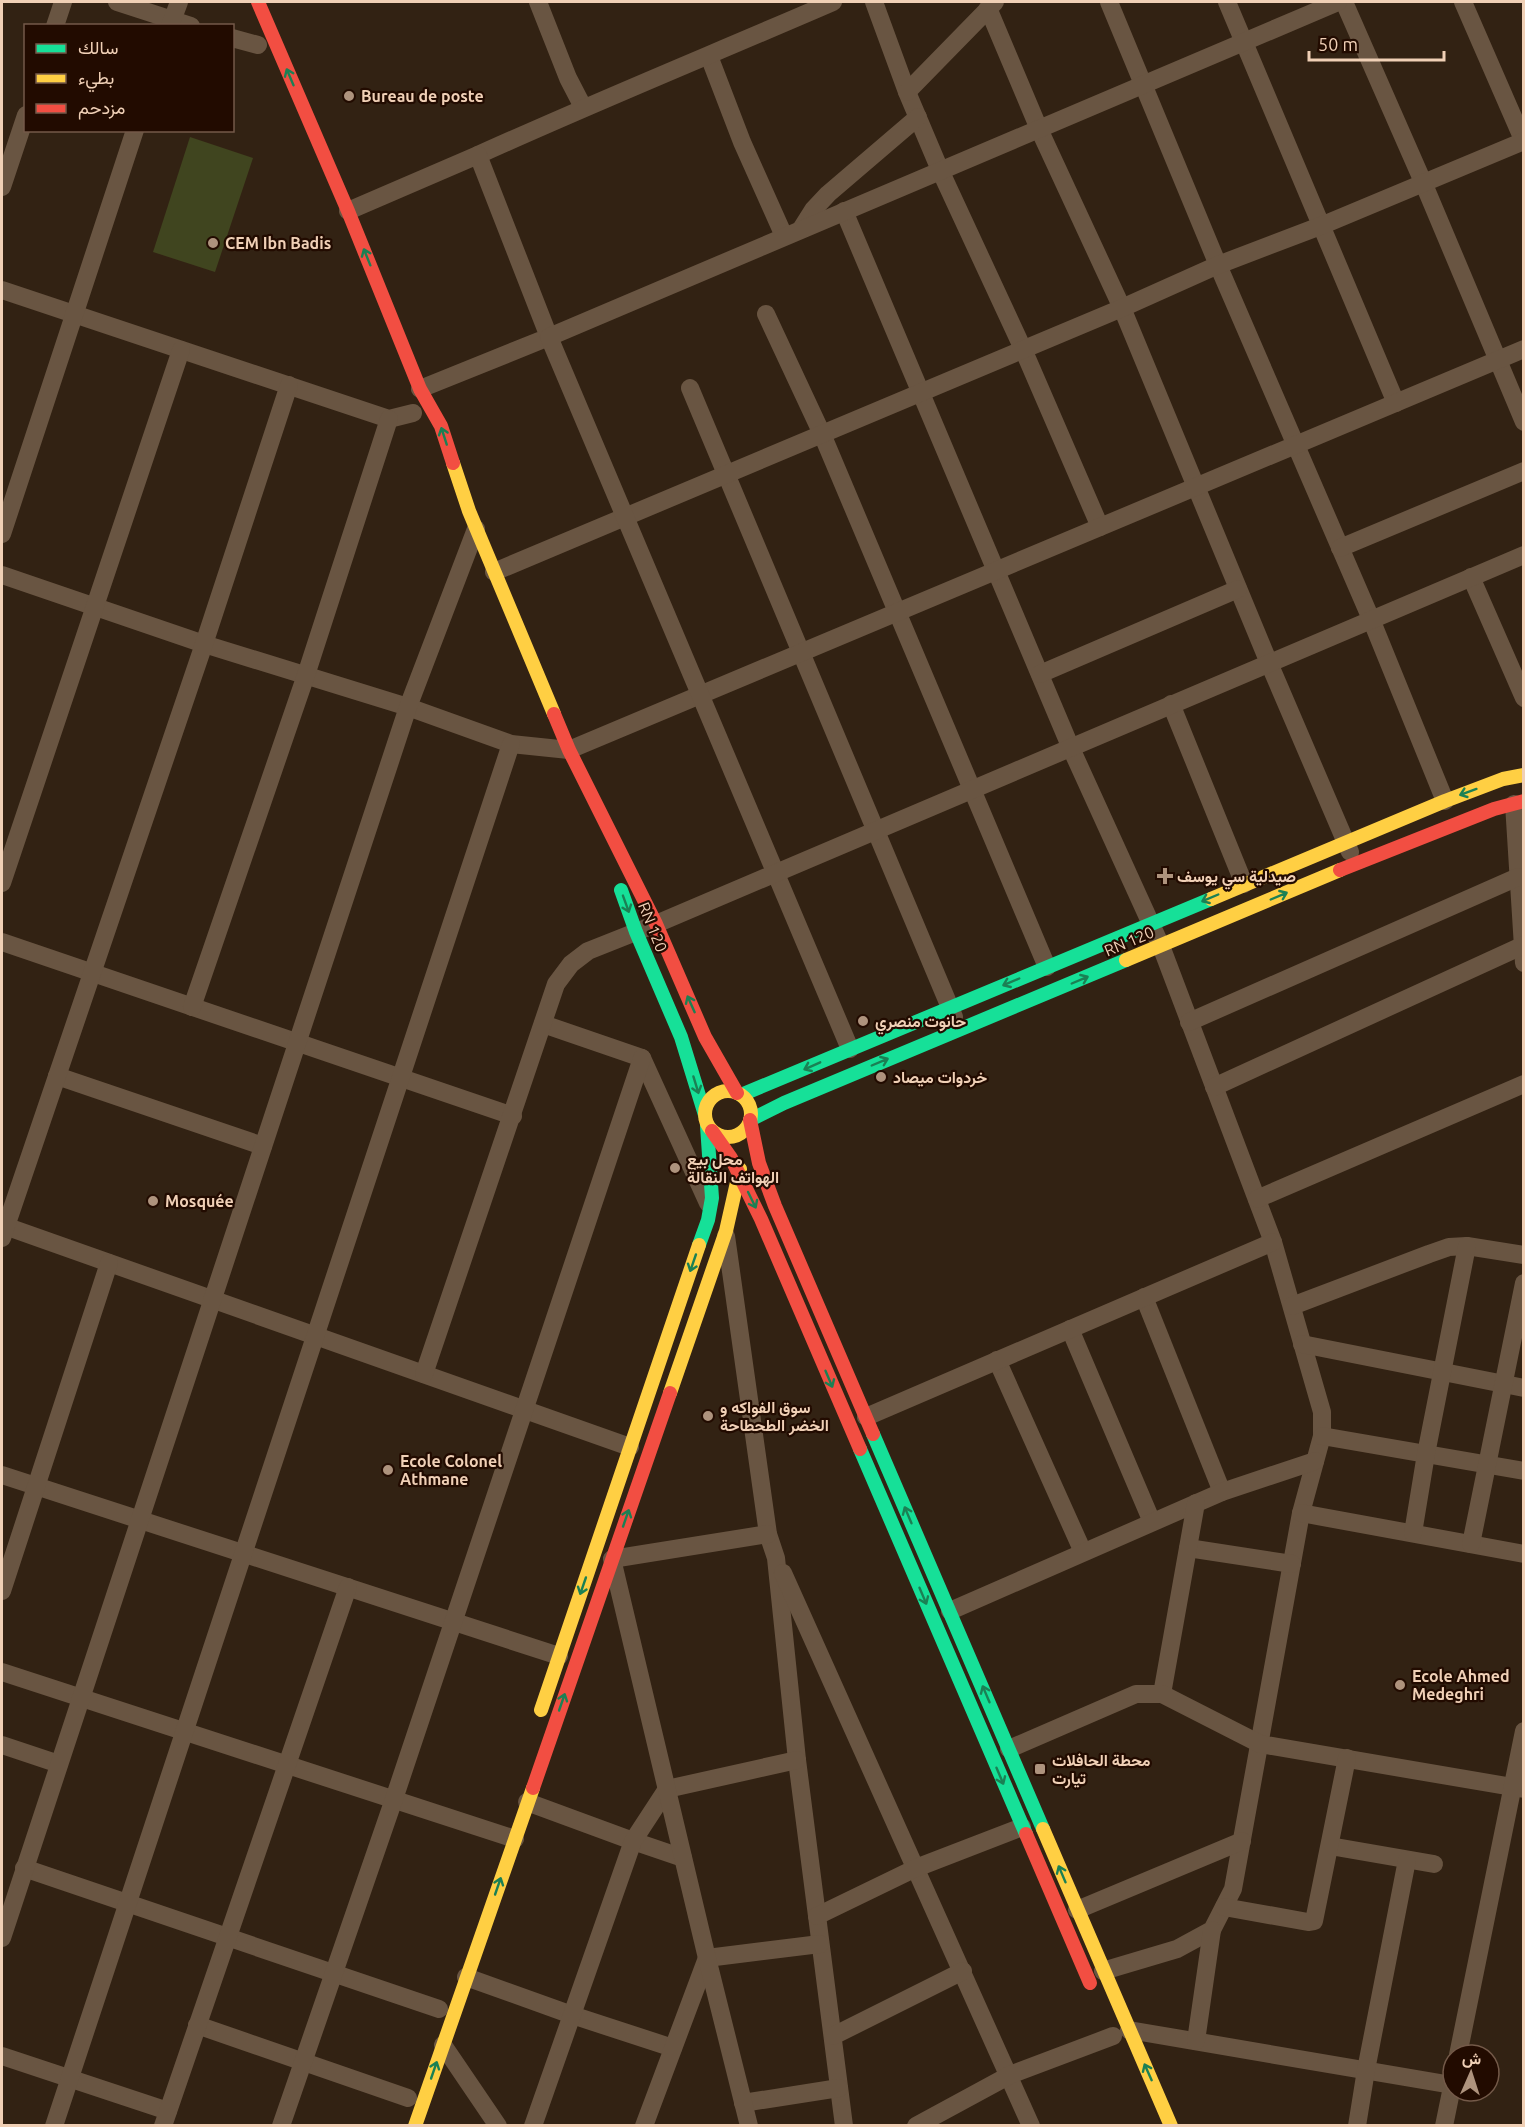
<svg xmlns="http://www.w3.org/2000/svg" width="1525" height="2127" viewBox="0 0 1525 2127" font-family="Ubuntu,Vazirmatn,sans-serif">
  <style>
    .green { fill: #40451f }
    .lines { fill: none; stroke-linecap: round; stroke-linejoin: round }
    .street { stroke: #695542; stroke-width: 18 }
    .fast { stroke: #16e098; stroke-width: 14 }
    .slow { stroke: #ffcf43; stroke-width: 14 }
    .jam { stroke: #f24e42; stroke-width: 14 }
    .oneway { stroke: #1b8054 }
    .poi-dot { fill: #ae937d; stroke: #220b00; stroke-width: 2 }
    .labels { text-anchor: middle; dominant-baseline: central; stroke-width: 4.5; stroke-linejoin: round; paint-order: stroke }
    .poi-label { font-size: 16px; font-weight: bold; fill: #f0d0b6; stroke: #220b00; text-anchor: start }
    .street-label { font-size: 16px; fill: #f0d0b6; stroke: #220b00 }
  </style>
  <rect width="100%" height="100%" fill="#322213"/>
  <polygon class="green" points="190,137 253,158 215,272 153,252"/>
  <g class="lines">
    <g class="street">
      <polyline points="117,2 191,26"/>
      <polyline points="538,2 568,78 583,107"/>
      <polyline points="874,2 907,92 940,170 1023,349 1100,527"/>
      <polyline points="1109,2 1218,265 1371,619 1445,801"/>
      <polyline points="1227,2 1396,403"/>
      <polyline points="1344,2 1423,182 1524,422"/>
      <polyline points="1463,2 1524,142"/>
      <polyline points="988,8 1039,129 1122,308 1269,663 1350,852"/>
      <polyline points="55,26 63,2"/>
      <polyline points="170,26 179,2"/>
      <polyline points="232,38 258,45"/>
      <polyline points="709,56 742,142 784,236"/>
      <polyline points="907,92 995,2"/>
      <path d="M 478,155 C 595,102 715,53 833,2"/>
      <polyline points="2,187 26,115"/>
      <polyline points="348,211 478,155 549,337 420,389"/>
      <polyline points="844,211 1070,746 1161,946 1273,1242 1322,1412 1322,1436 1301,1513 1233,1889 1212,1930 1177,1949 1103,1971"/>
      <polyline points="801,229 813,210 828,194 918,117"/>
      <polyline points="2,290 389,419 413,413"/>
      <polyline points="766,314 822,434 1047,967"/>
      <polyline points="690,388 954,1017"/>
      <polyline points="2,534 135,130"/>
      <polyline points="1340,548 1524,471"/>
      <polyline points="494,572 1122,308 1218,265 1323,225 1524,141"/>
      <polyline points="2,575 204,644 408,707 511,744 569,750 1524,349"/>
      <polyline points="1471,577 1524,698"/>
      <polyline points="1040,674 1238,589"/>
      <polyline points="1171,704 1244,884"/>
      <polyline points="1514,804 1524,963"/>
      <polyline points="2,883 181,350"/>
      <polyline points="2,942 513,1116"/>
      <polyline points="192,1007 306,675 389,419"/>
      <polyline points="1189,1022 1518,877"/>
      <polyline points="543,1024 642,1058 708,1203"/>
      <polyline points="850,1049 549,337 1338,2"/>
      <polyline points="57,1076 263,1146"/>
      <polyline points="1214,1087 1524,945"/>
      <polyline points="1257,1199 1524,1084"/>
      <polyline points="2,1225 630,1447"/>
      <polyline points="726,1236 768,1534 776,1558 797,1760 844,2126"/>
      <polyline points="2,1238 204,644 289,385"/>
      <polyline points="1144,1297 1222,1492"/>
      <polyline points="1292,1306 1429,1254 1449,1247 1467,1246 1524,1255"/>
      <polyline points="1070,1329 1152,1522"/>
      <polyline points="1302,1344 1524,1388"/>
      <polyline points="997,1360 1083,1552"/>
      <polyline points="424,1374 556,984 571,964 588,951 656,924 1524,555"/>
      <polyline points="866,1417 1273,1242"/>
      <polyline points="1322,1436 1524,1471"/>
      <polyline points="2,1475 559,1656"/>
      <polyline points="1301,1513 1524,1554"/>
      <polyline points="1413,1533 1426,1454 1467,1246"/>
      <polyline points="1471,1544 1524,1283"/>
      <polyline points="1188,1548 1292,1564"/>
      <polyline points="783,1573 1031,2126"/>
      <polyline points="2,1591 109,1263"/>
      <polyline points="950,1611 1222,1492 1315,1461"/>
      <polyline points="2,1672 515,1839"/>
      <polyline points="1162,1694 1196,1503"/>
      <polyline points="2,1745 59,1764"/>
      <polyline points="1009,1749 1136,1694 1162,1694 1260,1744 1524,1789"/>
      <polyline points="527,1802 633,1841 683,1858"/>
      <polyline points="1330,1846 1434,1864"/>
      <polyline points="24,1868 439,2009"/>
      <polyline points="1224,1907 1308,1922 1314,1921 1347,1758"/>
      <polyline points="1077,1910 1242,1841"/>
      <polyline points="817,1916 916,1868 1022,1827"/>
      <polyline points="2,1938 408,707 476,529"/>
      <polyline points="466,1977 572,2015 673,2048"/>
      <polyline points="197,2025 408,2098"/>
      <polyline points="1129,2030 1452,2085"/>
      <polyline points="833,2036 963,1971"/>
      <polyline points="1196,2041 1212,1930"/>
      <polyline points="443,2045 498,2126"/>
      <polyline points="1458,2055 1524,1731"/>
      <polyline points="2,2056 168,2111"/>
      <polyline points="743,2103 839,2088"/>
      <polyline points="54,2126 511,744"/>
      <polyline points="163,2126 348,1587"/>
      <polyline points="281,2126 394,1799 642,1058"/>
      <polyline points="533,2126 633,1841 667,1789 797,1760"/>
      <polyline points="644,2126 707,1958 820,1944"/>
      <polyline points="749,2126 707,1958 612,1559 768,1534"/>
      <polyline points="916,2126 1010,2075 1113,2036"/>
      <polyline points="1357,2126 1366,2070 1407,1860"/>
      <polyline points="1444,2126 1453,2082"/>
    </g>
    <g class="fast">
      <polyline points="621,890 636,932 681,1037 705,1115"/>
      <polyline points="741,1095 1211,899"/>
      <polyline points="750,1120 784,1103 1126,960"/>
      <polyline points="699,1245 708,1220 712,1198 707,1126"/>
      <polyline points="873,1434 1043,1829"/>
      <polyline points="860,1449 1026,1834"/>
    </g>
    <g class="slow">
      <polyline points="453,463 469,511 554,714"/>
      <polyline points="1211,899 1445,801 1503,779 1524,775"/>
      <polyline points="1126,960 1340,870"/>
      <circle cx="728" cy="1114" r="23"/>
      <polyline points="670,1393 726,1231 740,1169"/>
      <polyline points="541,1710 699,1245"/>
      <polyline points="1043,1829 1171,2126"/>
      <polyline points="415,2126 533,1788"/>
    </g>
    <g class="jam">
      <polyline points="258,2 348,211 420,389 441,426 453,463"/>
      <polyline points="554,714 569,750 656,924 705,1037 737,1093"/>
      <polyline points="1340,870 1494,809 1524,801"/>
      <polyline points="750,1120 759,1163 775,1206 873,1434"/>
      <polyline points="712,1131 731,1158 761,1219 860,1449"/>
      <polyline points="533,1788 670,1393"/>
      <polyline points="1026,1834 1090,1983"/>
    </g>
  </g>
  <defs><path id="oneway-shaft" d="M-6 0H5M1.5-3L5.5 0L1.5 3" fill="none" stroke-width="1.6" stroke-linecap="round" stroke-linejoin="round" transform="scale(1.5)"/></defs>
  <g class="oneway">
    <use href="#oneway-shaft" transform="translate(290 77) rotate(-113)"/>
    <use href="#oneway-shaft" transform="translate(367 257) rotate(-112)"/>
    <use href="#oneway-shaft" transform="translate(444 436) rotate(-108)"/>
    <use href="#oneway-shaft" transform="translate(1468 792) rotate(160)"/>
    <use href="#oneway-shaft" transform="translate(1279 896) rotate(-23)"/>
    <use href="#oneway-shaft" transform="translate(1210 898) rotate(157)"/>
    <use href="#oneway-shaft" transform="translate(626 904) rotate(70)"/>
    <use href="#oneway-shaft" transform="translate(1080 980) rotate(-23)"/>
    <use href="#oneway-shaft" transform="translate(1011 982) rotate(157)"/>
    <use href="#oneway-shaft" transform="translate(691 1004) rotate(-114)"/>
    <use href="#oneway-shaft" transform="translate(880 1062) rotate(-23)"/>
    <use href="#oneway-shaft" transform="translate(812 1066) rotate(156)"/>
    <use href="#oneway-shaft" transform="translate(696 1085) rotate(73)"/>
    <use href="#oneway-shaft" transform="translate(752 1200) rotate(64)"/>
    <use href="#oneway-shaft" transform="translate(693 1263) rotate(109)"/>
    <use href="#oneway-shaft" transform="translate(829 1379) rotate(67)"/>
    <use href="#oneway-shaft" transform="translate(908 1515) rotate(-113)"/>
    <use href="#oneway-shaft" transform="translate(626 1518) rotate(-71)"/>
    <use href="#oneway-shaft" transform="translate(583 1586) rotate(109)"/>
    <use href="#oneway-shaft" transform="translate(923 1596) rotate(67)"/>
    <use href="#oneway-shaft" transform="translate(986 1694) rotate(-113)"/>
    <use href="#oneway-shaft" transform="translate(562 1702) rotate(-71)"/>
    <use href="#oneway-shaft" transform="translate(1000 1776) rotate(67)"/>
    <use href="#oneway-shaft" transform="translate(1062 1874) rotate(-113)"/>
    <use href="#oneway-shaft" transform="translate(498 1886) rotate(-71)"/>
    <use href="#oneway-shaft" transform="translate(434 2070) rotate(-71)"/>
    <use href="#oneway-shaft" transform="translate(1148 2072) rotate(-114)"/>
  </g>
  <g class="poi-dot">
    <circle cx="349" cy="96" r="6"/>
    <circle cx="213" cy="243" r="6"/>
    <path d="M1162 867h6v6h6v6h-6v6h-6v-6h-6v-6h6z"/>
    <circle cx="863" cy="1021" r="6"/>
    <circle cx="881" cy="1077" r="6"/>
    <circle cx="675" cy="1168" r="6"/>
    <circle cx="153" cy="1201" r="6"/>
    <circle cx="708" cy="1416" r="6"/>
    <circle cx="388" cy="1470" r="6"/>
    <circle cx="1400" cy="1685" r="6"/>
    <rect x="1034" y="1763" width="12" height="12" rx="3"/>
  </g>
  <g class="labels">
    <g class="poi-label">
      <text x="361" y="96">Bureau de poste</text>
      <text x="225" y="243">CEM Ibn Badis</text>
      <text x="1177" y="876">صيدلية سي يوسف</text>
      <text x="875" y="1021">حانوت منصري</text>
      <text x="893" y="1077">خردوات ميصاد</text>
      <text x="687" y="1159">محل بيع<tspan x="687" dy="18">الهواتف النقالة</tspan></text>
      <text x="165" y="1201">Mosquée</text>
      <text x="720" y="1407">سوق الفواكه و<tspan x="720" dy="18">الخضر الطحطاحة</tspan></text>
      <text x="400" y="1461">Ecole Colonel<tspan x="400" dy="18">Athmane</tspan></text>
      <text x="1412" y="1676">Ecole Ahmed<tspan x="1412" dy="18">Medeghri</tspan></text>
      <text x="1052" y="1760">محطة الحافلات<tspan x="1052" dy="18">تيارت</tspan></text>
    </g>
    <g class="street-label">
      <text transform="translate(653 927) rotate(68)">RN 120</text>
      <text transform="translate(1129 941) rotate(-23)">RN 120</text>
    </g>
  </g>
  <rect width="1525" height="2127" fill="none" stroke="#f0d0b6" stroke-width="6"/>
  <rect x="24" y="24" width="210" height="108" fill="#220b00" stroke="#745a49" stroke-width="1.5"/>
  <rect x="36" y="44" width="30" height="9" fill="#16e098" stroke="#745a49" stroke-width="1.5"/>
  <text x="78" y="54" font-size="18" fill="#f0d0b6">سالك</text>
  <rect x="36" y="74" width="30" height="9" fill="#ffcf43" stroke="#745a49" stroke-width="1.5"/>
  <text x="78" y="84" font-size="18" fill="#f0d0b6">بطيء</text>
  <rect x="36" y="104" width="30" height="9" fill="#f24e42" stroke="#745a49" stroke-width="1.5"/>
  <text x="78" y="114" font-size="18" fill="#f0d0b6">مزدحم</text>
  <g transform="translate(1471 2073) rotate(3)"><circle r="28" fill="#220b00" stroke="#745a49" stroke-width="1.5"/>
  <path d="M0-4.5L10 22L0 15L-10 22Z" fill="#ae937d"/>
  <text y="-9" font-size="16" font-weight="bold" text-anchor="middle" fill="#f0d0b6">ش</text>
  </g>
  <path d="M1309 51v9h135v-9" fill="none" stroke="#f0d0b6" stroke-width="3"/>
  <text x="1318" y="51" font-size="18" fill="#f0d0b6" stroke="#220b00" stroke-width="4.5" paint-order="stroke">50 m</text>
</svg>
